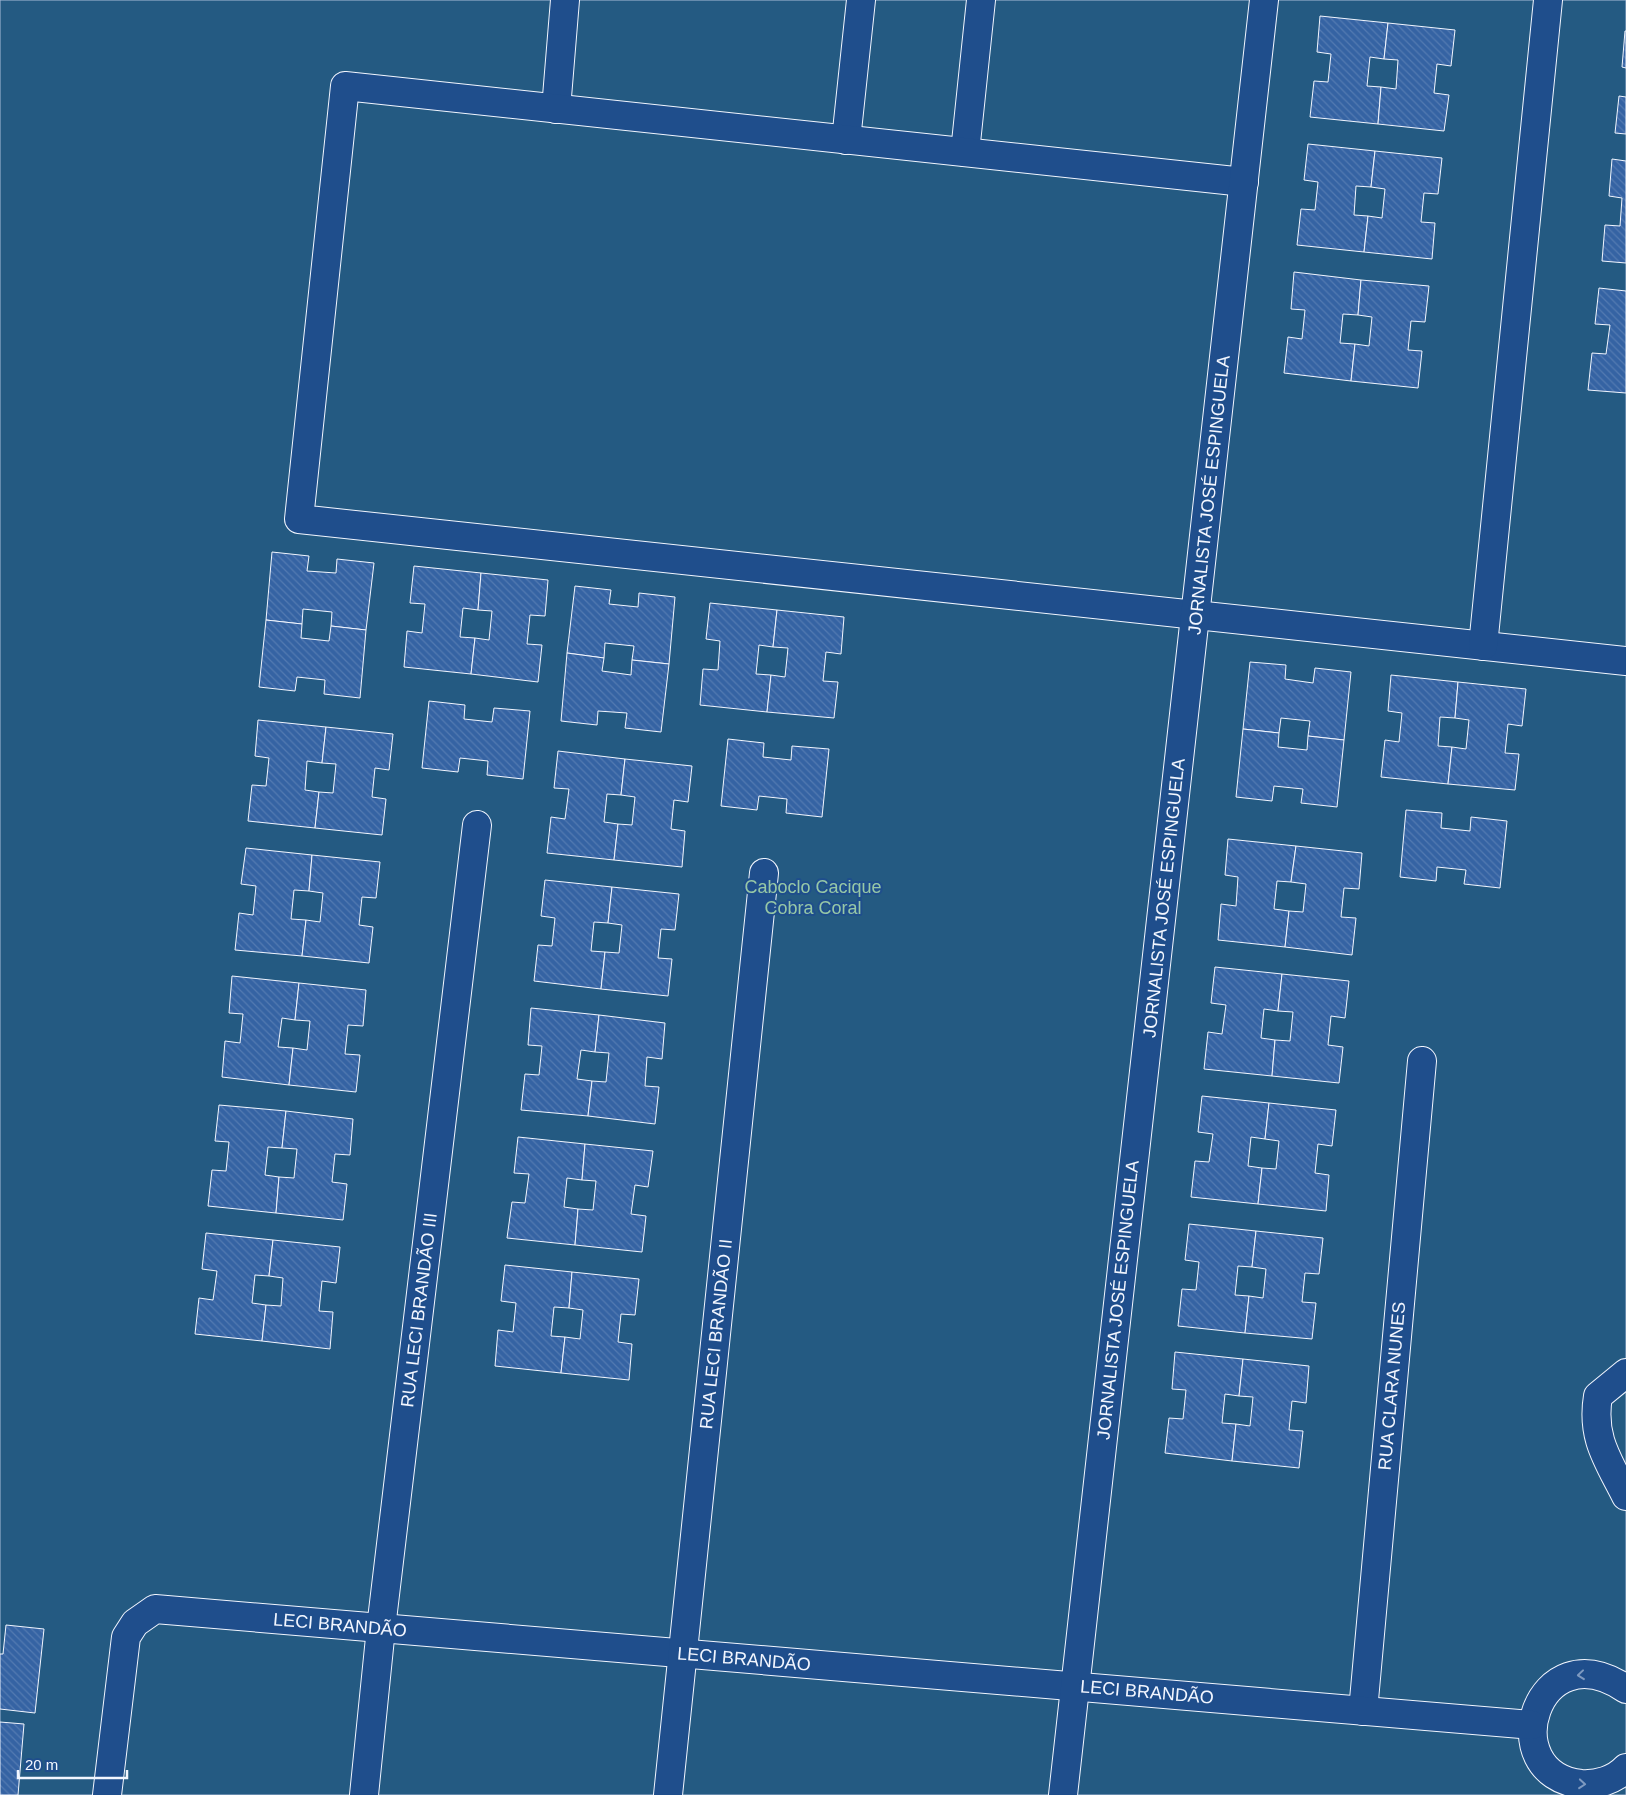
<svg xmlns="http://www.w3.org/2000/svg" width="1626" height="1795" viewBox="0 0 1626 1795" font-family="Arial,sans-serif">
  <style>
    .green { fill: #245a82; stroke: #a8bbd7 }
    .building { fill: url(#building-back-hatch); stroke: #f2f6ff }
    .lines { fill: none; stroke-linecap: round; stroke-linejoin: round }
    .minor-casing { stroke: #f2f6ff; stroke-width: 30 }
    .minor { stroke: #1f4e8c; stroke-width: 28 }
    .oneway { stroke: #7e9ac0 }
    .labels { text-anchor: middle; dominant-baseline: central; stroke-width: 4; stroke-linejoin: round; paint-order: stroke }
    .street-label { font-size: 18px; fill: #f2f6ff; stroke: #1f4e8c }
    .park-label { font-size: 18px; fill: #97c8a6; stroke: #1f4e8c }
  </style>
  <defs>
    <pattern id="building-back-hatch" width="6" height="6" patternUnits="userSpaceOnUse" patternTransform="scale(1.25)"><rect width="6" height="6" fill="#3563a3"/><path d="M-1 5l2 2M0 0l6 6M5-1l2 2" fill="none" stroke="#537ab1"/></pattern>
  </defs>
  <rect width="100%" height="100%" fill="#1f4e8c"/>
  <rect class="green" x="0" y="0" width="1626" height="1795"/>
  <g class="building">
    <polygon points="1320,16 1388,23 1384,59 1370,57 1367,86 1381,87 1378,124 1310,117 1314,81 1328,82 1331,54 1317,52"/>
    <polygon points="1388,23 1455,30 1451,66 1437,64 1434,93 1449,95 1444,131 1378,124 1381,87 1396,89 1398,60 1384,59"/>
    <polygon points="1625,31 1626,31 1626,68 1622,67"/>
    <polygon points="1619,96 1626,97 1626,134 1615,133"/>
    <polygon points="1308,144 1375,151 1371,187 1356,186 1354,215 1368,216 1364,252 1297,245 1301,209 1315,210 1318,182 1304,180"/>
    <polygon points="1375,151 1442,158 1438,194 1424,193 1421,222 1435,223 1432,259 1364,252 1368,216 1382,218 1385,189 1371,187"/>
    <polygon points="1612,159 1626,161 1626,263 1602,261 1605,225 1620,226 1622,198 1609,196"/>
    <polygon points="1294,272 1361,280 1358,315 1343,314 1340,343 1355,344 1351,381 1284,373 1288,337 1302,339 1305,310 1291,309"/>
    <polygon points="1361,280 1429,286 1425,322 1411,321 1408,350 1422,351 1418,388 1351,381 1355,344 1369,346 1372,317 1358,315"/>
    <polygon points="1599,288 1626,291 1626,393 1588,390 1592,353 1606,354 1610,325 1595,324"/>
    <polygon points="272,552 309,556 307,571 336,573 337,559 374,563 366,630 331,626 332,612 303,609 302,624 266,620"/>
    <polygon points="414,566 481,573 478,610 463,608 460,637 475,638 471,674 404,667 407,631 422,633 425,604 410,603"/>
    <polygon points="481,573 548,580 545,616 530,615 527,644 542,645 538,682 471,674 475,638 489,640 492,611 478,610"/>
    <polygon points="575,586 611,590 609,604 638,607 639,593 675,597 669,664 632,660 634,646 605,643 604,658 567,653"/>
    <polygon points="710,603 777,610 773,647 759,645 756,674 771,675 767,712 700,705 703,669 718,670 720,641 706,639"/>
    <polygon points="777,610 844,617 841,654 826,652 823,681 838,682 834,718 767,712 771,675 785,677 788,648 773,647"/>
    <polygon points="266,620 302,624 301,638 329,641 331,626 366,630 360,698 324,694 325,680 297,677 295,691 259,687"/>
    <polygon points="567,653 604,658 602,671 631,675 632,660 669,664 661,732 625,728 627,713 598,711 597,725 561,721"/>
    <polygon points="1250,662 1286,665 1285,679 1313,683 1315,668 1351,672 1344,740 1308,736 1310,721 1281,718 1279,733 1243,729"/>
    <polygon points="1391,675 1458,682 1455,718 1440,717 1438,746 1452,747 1448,784 1381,777 1385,740 1399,742 1402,713 1388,711"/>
    <polygon points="1458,682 1526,689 1522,726 1508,724 1505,753 1519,754 1515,790 1448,784 1452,747 1466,749 1469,720 1455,718"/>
    <polygon points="429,701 465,705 464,719 492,722 494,708 530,711 523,779 487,775 488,761 460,758 458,772 422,768"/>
    <polygon points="258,720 326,727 322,763 307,761 305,790 319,792 315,828 248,821 252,785 266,786 269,758 255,756"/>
    <polygon points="326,727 393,734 389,770 375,768 372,797 386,799 382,835 315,828 319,792 333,793 336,764 322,763"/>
    <polygon points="1243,729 1279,733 1278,747 1307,750 1308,736 1344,740 1337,807 1301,803 1303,789 1274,786 1272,801 1236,797"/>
    <polygon points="728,739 764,743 763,757 791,760 792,746 829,749 822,817 786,813 787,799 759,796 757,810 721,806"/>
    <polygon points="558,751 625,759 621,795 607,794 604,822 618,824 614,860 547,853 551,817 565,819 569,789 554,788"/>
    <polygon points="625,759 692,766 688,802 674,800 671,829 685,831 682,867 614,860 618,824 632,825 635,797 621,795"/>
    <polygon points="1406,810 1442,813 1441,828 1470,831 1471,817 1507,821 1500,888 1464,884 1466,870 1437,867 1436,881 1400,877"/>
    <polygon points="1228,839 1296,846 1291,882 1277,881 1274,909 1289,911 1285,947 1218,940 1221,904 1236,906 1238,877 1225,875"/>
    <polygon points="1296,846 1362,853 1359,889 1344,888 1341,917 1356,918 1352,955 1285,947 1289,911 1303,912 1306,884 1291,882"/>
    <polygon points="246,848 312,855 309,891 294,890 291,919 306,920 302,956 235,950 239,913 253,915 256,886 241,884"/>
    <polygon points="312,855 380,862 376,898 362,897 359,925 373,927 369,963 302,956 306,920 320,922 323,893 309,891"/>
    <polygon points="545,880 612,887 608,923 594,922 591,951 605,952 601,989 534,981 538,945 552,946 555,918 541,916"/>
    <polygon points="612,887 679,894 675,930 661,929 658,958 672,959 668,996 601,989 605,952 619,953 622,925 608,923"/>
    <polygon points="1215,967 1282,974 1278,1011 1264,1009 1261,1038 1275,1040 1272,1076 1204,1069 1208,1032 1222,1034 1226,1005 1211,1003"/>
    <polygon points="1282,974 1349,981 1345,1018 1331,1016 1328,1045 1343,1047 1339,1083 1272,1076 1275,1040 1290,1041 1293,1012 1278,1011"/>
    <polygon points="232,976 299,983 295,1020 282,1018 278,1047 293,1048 289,1085 222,1077 225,1041 240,1043 243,1014 229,1013"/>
    <polygon points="299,983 366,990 363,1026 348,1025 345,1054 360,1055 356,1092 289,1085 293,1048 307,1050 310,1021 295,1020"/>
    <polygon points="531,1008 599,1015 595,1052 581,1050 577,1079 592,1081 588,1116 521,1110 525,1074 539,1075 542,1046 528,1045"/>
    <polygon points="599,1015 665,1023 662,1059 647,1057 645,1086 659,1087 655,1124 588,1116 592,1081 606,1082 609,1053 595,1052"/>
    <polygon points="1202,1096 1269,1103 1265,1139 1251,1137 1248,1166 1262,1168 1258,1204 1191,1197 1195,1161 1209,1162 1213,1134 1198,1132"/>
    <polygon points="1269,1103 1336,1110 1332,1146 1318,1144 1315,1173 1329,1175 1326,1211 1258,1204 1262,1168 1276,1169 1279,1141 1265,1139"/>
    <polygon points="219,1105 286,1111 282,1148 268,1147 265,1175 279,1177 276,1213 208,1206 212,1170 226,1171 229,1142 215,1141"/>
    <polygon points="286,1111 353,1119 350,1155 335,1154 332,1182 347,1184 343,1220 276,1213 279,1177 294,1178 297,1149 282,1148"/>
    <polygon points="518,1137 585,1144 582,1180 567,1178 564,1207 578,1209 575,1245 507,1238 512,1202 525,1203 529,1174 514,1173"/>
    <polygon points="585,1144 653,1151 648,1187 635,1185 631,1214 646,1216 642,1252 575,1245 578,1209 593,1210 596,1181 582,1180"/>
    <polygon points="1189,1224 1256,1231 1252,1267 1238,1266 1235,1295 1249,1296 1245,1333 1178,1326 1182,1289 1196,1290 1199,1262 1185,1260"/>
    <polygon points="1256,1231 1323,1238 1319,1274 1305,1273 1302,1302 1316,1303 1312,1339 1245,1333 1249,1296 1263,1298 1266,1269 1252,1267"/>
    <polygon points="206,1233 273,1240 269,1276 255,1275 252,1303 266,1305 262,1341 195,1334 199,1298 213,1300 217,1271 202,1269"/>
    <polygon points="273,1240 340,1247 336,1283 322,1281 319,1311 333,1312 330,1349 262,1341 266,1305 281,1306 283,1278 269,1276"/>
    <polygon points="505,1265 572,1272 569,1308 554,1307 551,1336 565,1337 561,1373 495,1366 498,1330 513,1332 516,1303 501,1301"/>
    <polygon points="572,1272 639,1279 635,1315 621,1314 618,1342 632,1344 629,1380 561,1373 565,1337 580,1339 583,1310 569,1308"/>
    <polygon points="1175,1352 1243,1359 1239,1396 1225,1394 1222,1423 1236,1424 1232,1461 1165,1453 1169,1418 1183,1419 1186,1390 1172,1389"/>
    <polygon points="1243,1359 1309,1366 1306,1403 1292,1401 1289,1430 1303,1431 1299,1468 1232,1461 1236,1424 1250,1426 1253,1397 1239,1396"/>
    <polygon points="6,1625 44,1629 35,1713 0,1709 0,1654 3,1654"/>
    <polygon points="0,1722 24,1724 18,1795 0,1795"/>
  </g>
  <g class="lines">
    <defs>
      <g id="minor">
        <polyline points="556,109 565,0"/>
        <polyline points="846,140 861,0"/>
        <polyline points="965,152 981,0"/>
        <polyline points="1244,182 345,86 299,519 1626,661"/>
        <polyline points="1483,646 1548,0"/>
        <path d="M 1626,1373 L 1598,1396 C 1591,1438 1608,1460 1626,1496"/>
        <path d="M 1626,1689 C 1536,1628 1493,1774 1581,1784 C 1597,1785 1615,1780 1626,1768"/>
        <polyline points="1363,1711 1422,1061"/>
        <polyline points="107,1795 126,1637 135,1623 155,1609 1532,1725"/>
        <polyline points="364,1795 381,1628 477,825"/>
        <polyline points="668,1795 764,873"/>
        <polyline points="1063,1795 1264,0"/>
      </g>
    </defs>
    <use href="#minor" class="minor-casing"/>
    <use href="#minor" class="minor"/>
  </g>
  <defs><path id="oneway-chevron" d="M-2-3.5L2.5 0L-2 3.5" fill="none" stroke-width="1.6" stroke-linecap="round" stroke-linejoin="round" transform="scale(1.25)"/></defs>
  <g class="oneway">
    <use href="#oneway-chevron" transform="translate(1581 1675) rotate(174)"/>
    <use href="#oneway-chevron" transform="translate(1582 1784) rotate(5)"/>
  </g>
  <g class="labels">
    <g class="street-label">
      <text transform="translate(1209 495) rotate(-84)">JORNALISTA JOSÉ ESPINGUELA</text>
      <text transform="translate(1164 898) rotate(-84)">JORNALISTA JOSÉ ESPINGUELA</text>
      <text transform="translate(1118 1300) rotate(-84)">JORNALISTA JOSÉ ESPINGUELA</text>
      <text transform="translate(419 1310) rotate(-83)">RUA LECI BRANDÃO III</text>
      <text transform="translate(716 1334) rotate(-84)">RUA LECI BRANDÃO II</text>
      <text transform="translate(1392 1386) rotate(-85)">RUA CLARA NUNES</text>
      <text transform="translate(340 1625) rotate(5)">LECI BRANDÃO</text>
      <text transform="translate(744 1659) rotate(5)">LECI BRANDÃO</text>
      <text transform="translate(1147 1692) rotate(5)">LECI BRANDÃO</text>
    </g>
    <g class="park-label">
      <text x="813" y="887">Caboclo Cacique<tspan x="813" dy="21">Cobra Coral</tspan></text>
    </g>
  </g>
  <path d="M18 1770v8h109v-8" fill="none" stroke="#f2f6ff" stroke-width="2.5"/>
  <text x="25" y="1770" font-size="15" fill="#f2f6ff" stroke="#1f4e8c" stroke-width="4" paint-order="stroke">20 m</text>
</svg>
